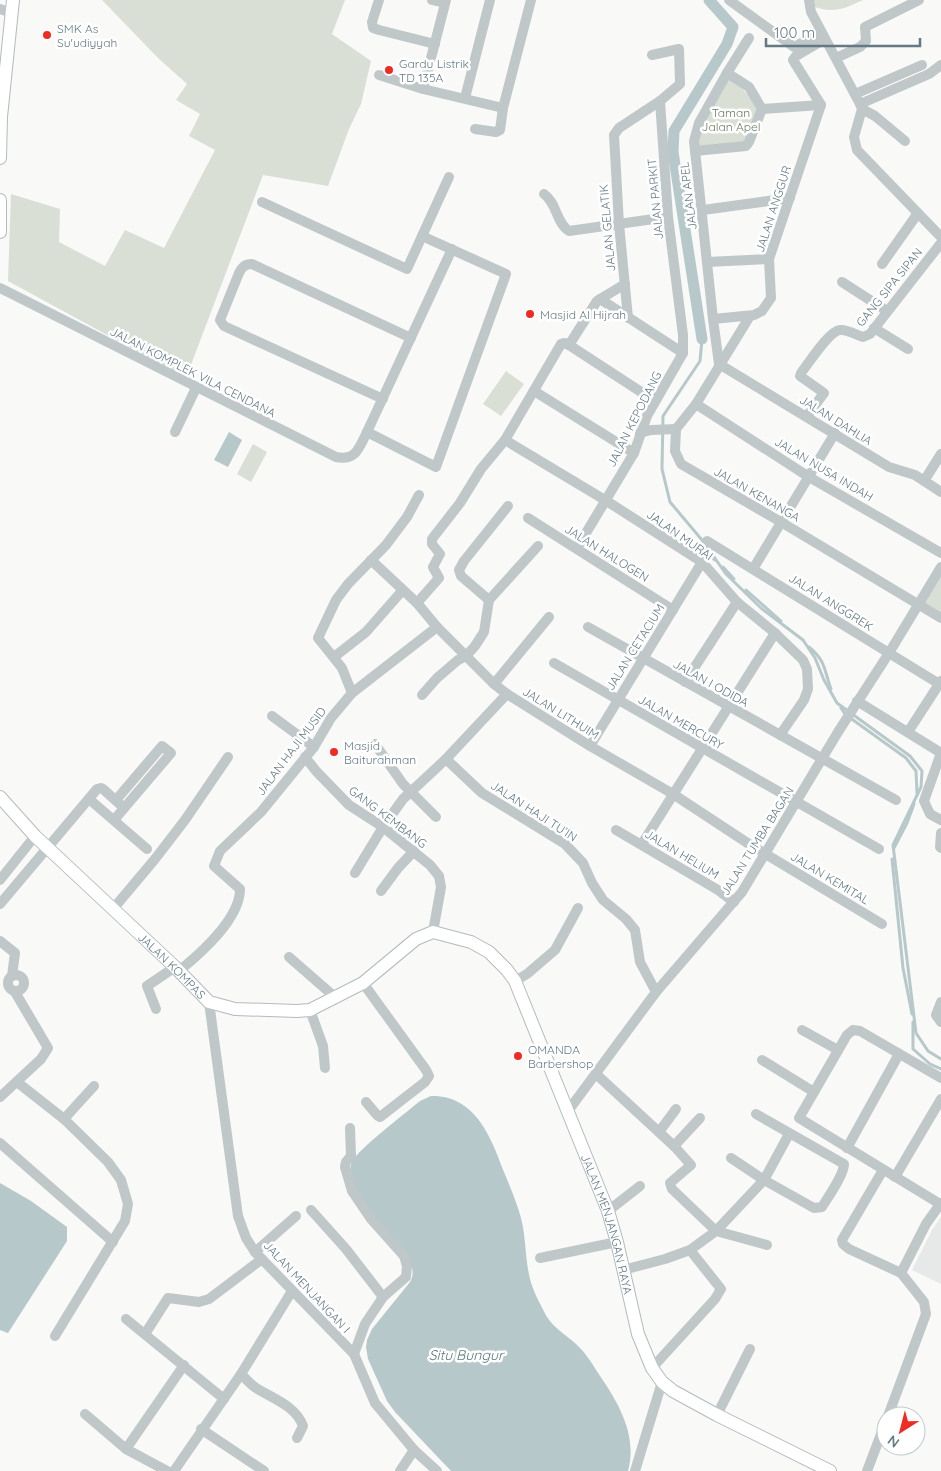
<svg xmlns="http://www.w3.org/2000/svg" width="941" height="1471" viewBox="0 0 941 1471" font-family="Quicksand,sans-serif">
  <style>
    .built { fill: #e7e9e8 }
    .green { fill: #dadfd6 }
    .water { fill: #b6c8c9 }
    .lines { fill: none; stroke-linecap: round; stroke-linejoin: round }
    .stream { stroke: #b6c8c9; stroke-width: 3 }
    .canal { stroke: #b6c8c9; stroke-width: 11 }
    .major-casing { stroke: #b3bbbe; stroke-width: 14 }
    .minor { stroke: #c0c7c9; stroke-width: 10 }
    .major { stroke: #fff; stroke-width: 12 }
    .poi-dot { fill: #ed2d23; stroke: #fff; stroke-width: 2 }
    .labels { text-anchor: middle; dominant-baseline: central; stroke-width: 5; stroke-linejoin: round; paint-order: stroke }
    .poi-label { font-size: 12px; fill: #637a84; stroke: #fff; text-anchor: start }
    .park-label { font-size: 12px; fill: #6b7a62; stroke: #fff }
    .street-label { font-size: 12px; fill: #637a84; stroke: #fff }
    .water-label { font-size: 14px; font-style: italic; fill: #5e7a7d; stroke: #fff }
  </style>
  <rect width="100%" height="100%" fill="#f9f9f7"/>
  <polygon class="built" points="941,1217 941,1284 912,1270 932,1230"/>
  <g class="green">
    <polygon points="102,0 345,0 332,34 371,61 361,104 349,129 328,186 263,175 186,378 8,281 11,194 60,209 59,242 105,266 125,230 164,248 215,150 189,136 200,114 176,100 187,84 158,58"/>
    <path d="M 812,0 L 863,0 C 844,9 833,14 812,6 Z"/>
    <polygon points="727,73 762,109 749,142 695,151 704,114"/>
    <polygon points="506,371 524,384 501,416 483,404"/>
    <polygon points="253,444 267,452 251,482 237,474"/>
    <polygon points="941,572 941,615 922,604"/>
  </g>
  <g class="water">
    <polygon points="229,432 242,440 228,467 214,460"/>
    <path d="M 431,1096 C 475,1095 491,1137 504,1172 C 510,1187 517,1203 521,1218 C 526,1237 525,1259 530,1279 C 533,1291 541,1306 547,1317 C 555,1330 570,1337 580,1348 C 587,1355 593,1365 598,1373 C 618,1402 638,1435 628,1471 L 451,1471 L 395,1412 L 387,1401 L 368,1359 L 366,1347 L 367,1340 L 372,1329 L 410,1282 C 423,1261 385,1232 373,1217 C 364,1206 357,1194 353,1180 C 352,1174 349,1168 352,1162 C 357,1150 407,1112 420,1101 Z"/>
    <polygon points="0,1183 31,1201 67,1227 67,1241 8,1333 0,1330"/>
  </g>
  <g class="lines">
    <g class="stream">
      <polyline points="702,339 700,361 663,416 662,469 670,502 702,540 726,574 761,608 803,640 815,658 824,680 837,703 910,756 922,771 921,787 893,845 916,1033 928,1051 941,1059"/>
      <polyline points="699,547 715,560"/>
      <polyline points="723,567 734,579"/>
      <polyline points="746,590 781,621"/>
      <path d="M 809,647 C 826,661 824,670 831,689"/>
      <polyline points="841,708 845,714 860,725 906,758 916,771 917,793"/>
      <polyline points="894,848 907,823 914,804"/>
      <polyline points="892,859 903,968 912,1014"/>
      <polyline points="913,1022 913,1049 930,1064 941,1069"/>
    </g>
    <polyline class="canal" points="702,339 673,152 674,131 727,44 733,27 709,0"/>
    <defs>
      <g id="major">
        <polyline points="0,158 1,117 13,0"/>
        <polyline points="0,200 0,232"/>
        <path id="s1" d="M 0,797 L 35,836 L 175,967 L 209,1002 L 235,1009 L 297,1011 L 310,1010 L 363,983 L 416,939 L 433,932 L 471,942 L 489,952 L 507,970 L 515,981 L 608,1211 L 617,1242 L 638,1334 L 652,1368 L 662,1382 L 673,1391 L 717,1415 L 830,1471"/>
      </g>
    </defs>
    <use href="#major" class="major-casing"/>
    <g class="minor">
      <polyline points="379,0 372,22 373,28 379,30 435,44"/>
      <polyline points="432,0 445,3"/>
      <polyline points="729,0 794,47 821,32"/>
      <polyline points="809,0 811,12 860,104 862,109 854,137 857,150 941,237"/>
      <polyline points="0,9 12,13"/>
      <polyline points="836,58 860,47 866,41 865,27 919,0"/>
      <polyline points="379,75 423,89 503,108"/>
      <polyline points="423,89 446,0"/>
      <polyline points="855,94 922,65"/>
      <polyline points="465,98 490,0"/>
      <polyline points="860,104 929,74 941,65"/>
      <polyline points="821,105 793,60 796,56 825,39"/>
      <polyline points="762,109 821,105"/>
      <polyline points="862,109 875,116 905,141"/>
      <polyline points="475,129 496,132 500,130 503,108 531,0"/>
      <polyline points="695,151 746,146 749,142 762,109 749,87 727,73"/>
      <path d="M 544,194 C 557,203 556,223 569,231 L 668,217"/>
      <polyline points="262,202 407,269 449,177"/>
      <polyline points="703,210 790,198"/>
      <polyline points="707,262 769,259"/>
      <polyline points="882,264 918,213"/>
      <polyline points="842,282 887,311"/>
      <path d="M 0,288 L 336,457 C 356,461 359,448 367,432 L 452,249"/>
      <polyline points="600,299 683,353"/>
      <polyline points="750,316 696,404 676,429 675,451 681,464 781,522 941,618"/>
      <polyline points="628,318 619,224 614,135 619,128 660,101 680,84 679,49 652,55"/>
      <polyline points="713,319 754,315 762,311 771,298 769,259 821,105"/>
      <polyline points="874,328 908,349"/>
      <polyline points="569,345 597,301 625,284"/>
      <polyline points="719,364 713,319 694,141 699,123 727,73 749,38"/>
      <polyline points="719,364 889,467 915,475 941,492"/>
      <polyline points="534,391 634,453"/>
      <path d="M 383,399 L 224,326 L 220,320 L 239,273 C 242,267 245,264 252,264 L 411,338"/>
      <polyline points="696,404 809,477 941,553"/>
      <path d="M 807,416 L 824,393 L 800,376 L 801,373 C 809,363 829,331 840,330 C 847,329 856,335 863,337 L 870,334 L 941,243"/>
      <polyline points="175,432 196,388"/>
      <polyline points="367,432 436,467 506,274 422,236"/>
      <polyline points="640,433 651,430 676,429"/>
      <polyline points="505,440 605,500 702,562 737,602 775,633 803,660 807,669 808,689 804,700 780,735"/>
      <polyline points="924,481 941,454"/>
      <polyline points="528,518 673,610"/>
      <polyline points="707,541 941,685"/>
      <polyline points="577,548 634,453 647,416 683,353 683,335 668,217 660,101"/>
      <polyline points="371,560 417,603 437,627 494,684 507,694 590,746 673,794 749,844 882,924"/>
      <polyline points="753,569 835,433"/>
      <polyline points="489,600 461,576 459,570 464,561 508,506"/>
      <polyline points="417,603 439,578 433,567 440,554 432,544 432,539 460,503 481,469 505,440 561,344 564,343 569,345 655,401"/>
      <polyline points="588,627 896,800"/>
      <polyline points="334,657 366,632 402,591"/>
      <polyline points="554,663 879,849"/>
      <polyline points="685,682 737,602"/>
      <polyline points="494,684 549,617"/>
      <polyline points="352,693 342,668 318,638 336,600 348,584 386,545 407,517 419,495"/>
      <polyline points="422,695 437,678 458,660 466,656 475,646 484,632 489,600 538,546"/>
      <polyline points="857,701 941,753"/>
      <polyline points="272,716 314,747"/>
      <polyline points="908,732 941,681"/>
      <polyline points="375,744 403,784 436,817"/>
      <polyline points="590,746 702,562"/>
      <polyline points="941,753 924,801 930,814 941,820"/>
      <polyline points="305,757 316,771 349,805 383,827 430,865 439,876 441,887 433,932"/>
      <polyline points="446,759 482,793 565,844 583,863 592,883 603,900 626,919 635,930 640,962 656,992"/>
      <polyline points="89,799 147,849"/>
      <polyline points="114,820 171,753 162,746 116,800"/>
      <polyline points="616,830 718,890 734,902"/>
      <polyline points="941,833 940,847 941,848"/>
      <polyline points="642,844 775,633"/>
      <polyline points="355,873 383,827 403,799 446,759 507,694"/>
      <polyline points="0,880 35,836"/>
      <polyline points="381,891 398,868 414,851"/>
      <polyline points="0,904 97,789 101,788 103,789 124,808"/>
      <polyline points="113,909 155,859 185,820 228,757"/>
      <polyline points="0,941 15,953 12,976"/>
      <polyline points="289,957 336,998"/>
      <path d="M 179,971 C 201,953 240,919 240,889 L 214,866 L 220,851 L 261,812 L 314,747 L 331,718 L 352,693 L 437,627"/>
      <circle cx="16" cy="983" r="8"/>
      <polyline points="515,981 527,974 555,950 578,908"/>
      <polyline points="363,983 426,1070 429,1076 425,1082 380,1117 377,1115 366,1102"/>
      <polyline points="209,1002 238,1216 246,1238 255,1252 354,1354 375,1403 414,1450 437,1471"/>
      <polyline points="941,1002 936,1015 941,1022"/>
      <polyline points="156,1009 147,986 175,967"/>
      <polyline points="310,1010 323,1046 325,1068"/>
      <polyline points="802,1030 838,1050"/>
      <polyline points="762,1060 814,1092"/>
      <polyline points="596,1074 674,1146 691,1165 670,1183 672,1189 716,1231 767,1245"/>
      <polyline points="17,1082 64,1119 108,1162 121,1180 128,1204 125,1221 55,1336"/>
      <polyline points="0,1097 41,1059 48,1048 15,992"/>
      <polyline points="568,1111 656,992 742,892 838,732 889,653 941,567"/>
      <polyline points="64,1119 94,1086"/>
      <polyline points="350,1128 351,1156 346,1162 345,1167 352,1191 371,1219 404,1256 407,1266 406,1277 383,1297 365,1324 354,1354"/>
      <polyline points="659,1132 676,1109"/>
      <polyline points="0,1143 113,1242"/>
      <polyline points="674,1146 700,1118"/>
      <polyline points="847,1148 899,1054"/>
      <path d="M 731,1158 L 764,1180 L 814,1208 L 822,1207 C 828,1197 844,1175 844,1164 L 756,1114"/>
      <polyline points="883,1170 842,1240 843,1244 849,1249 901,1273 924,1302 926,1314 888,1416"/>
      <polyline points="895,1177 941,1099"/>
      <polyline points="940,1204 799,1118 847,1035 853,1030 860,1031 941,1078"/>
      <polyline points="311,1210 346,1249 383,1297"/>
      <polyline points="608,1211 640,1186"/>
      <polyline points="255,1252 296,1216"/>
      <polyline points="540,1258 617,1242"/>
      <polyline points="623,1270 665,1259 690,1250 716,1231 764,1180 789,1134"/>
      <polyline points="901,1273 926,1224 941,1203"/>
      <polyline points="126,1319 224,1399"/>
      <polyline points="145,1334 168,1298 199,1302 209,1299 262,1259"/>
      <polyline points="652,1368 715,1299 721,1289 690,1250"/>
      <path d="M 241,1374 C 246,1379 250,1384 256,1388 C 272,1398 296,1406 303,1426 L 297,1438"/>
      <polyline points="85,1414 126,1449 167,1471"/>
      <polyline points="717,1415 750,1349"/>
      <polyline points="201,1429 264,1471"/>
      <polyline points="126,1449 184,1365"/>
      <polyline points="174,1471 241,1374 292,1291"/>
      <polyline points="400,1471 414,1450"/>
      <polyline points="635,1471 662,1382"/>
      <polyline points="867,1471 886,1421"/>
    </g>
    <use href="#major" class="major"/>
  </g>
  <g class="poi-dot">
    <circle cx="47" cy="35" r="5"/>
    <circle cx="389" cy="70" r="5"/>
    <circle cx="530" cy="314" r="5"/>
    <circle cx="334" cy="752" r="5"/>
    <circle cx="518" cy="1056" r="5"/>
  </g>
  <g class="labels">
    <g class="poi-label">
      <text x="57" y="28">SMK As<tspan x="57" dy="14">Su'udiyyah</tspan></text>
      <text x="399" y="63">Gardu Listrik<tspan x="399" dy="14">TD 135A</tspan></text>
      <text x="540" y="314">Masjid Al Hijrah</text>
      <text x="344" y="745">Masjid<tspan x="344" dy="14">Baiturahman</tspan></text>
      <text x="528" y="1049">OMANDA<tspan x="528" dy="14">Barbershop</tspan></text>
    </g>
    <g class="park-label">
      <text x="731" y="112">Taman<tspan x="731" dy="14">Jalan Apel</tspan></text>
    </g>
    <g class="street-label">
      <text transform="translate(688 196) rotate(-97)">JALAN APEL</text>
      <text transform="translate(655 199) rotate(-95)">JALAN PARKIT</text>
      <text transform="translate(773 209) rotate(-72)">JALAN ANGGUR</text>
      <text transform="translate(607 228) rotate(-95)">JALAN GELATIK</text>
      <text transform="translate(889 287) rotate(-51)">GANG SIPA SIPAN</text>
      <text transform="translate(193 372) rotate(27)">JALAN KOMPLEK VILA CENDANA</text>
      <text transform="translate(634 419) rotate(-63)">JALAN KEPODANG</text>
      <text transform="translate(836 420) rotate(32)">JALAN DAHLIA</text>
      <text transform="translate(824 469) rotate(31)">JALAN NUSA INDAH</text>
      <text transform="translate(757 494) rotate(30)">JALAN KENANGA</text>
      <text transform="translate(680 535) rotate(35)">JALAN MURAI</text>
      <text transform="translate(607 553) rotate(32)">JALAN HALOGEN</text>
      <text transform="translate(831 602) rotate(32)">JALAN ANGGREK</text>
      <text transform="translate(635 647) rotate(-58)">JALAN CETACIUM</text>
      <text transform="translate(711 683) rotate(29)">JALAN I ODIDA</text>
      <text transform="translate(561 713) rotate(32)">JALAN LITHUIM</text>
      <text transform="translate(681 722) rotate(30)">JALAN MERCURY</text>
      <text transform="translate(291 751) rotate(-53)">JALAN HAJI MUSID</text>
      <text transform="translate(534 811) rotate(33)">JALAN HAJI TU’IN</text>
      <text transform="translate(388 817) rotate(37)">GANG KEMBANG</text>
      <text transform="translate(757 841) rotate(-58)">JALAN TUMBA BAGAN</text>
      <text transform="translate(682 854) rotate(31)">JALAN HELIUM</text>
      <text transform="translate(830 878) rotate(31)">JALAN KEMITAL</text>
      <text stroke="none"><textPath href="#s1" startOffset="241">JALAN KOMPAS</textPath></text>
      <text stroke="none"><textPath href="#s1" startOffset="901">JALAN MENJANGAN RAYA</textPath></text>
      <text transform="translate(307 1287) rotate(47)">JALAN MENJANGAN I</text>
    </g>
    <g class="water-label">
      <text x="466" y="1355">Situ Bungur</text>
    </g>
  </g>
  <g transform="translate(901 1431) rotate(216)"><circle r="24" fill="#ffffff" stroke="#c1cace"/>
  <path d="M0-4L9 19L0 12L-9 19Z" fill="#ed2d23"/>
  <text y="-8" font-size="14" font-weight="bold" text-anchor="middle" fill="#637a84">N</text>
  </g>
  <path d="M766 38v8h154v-8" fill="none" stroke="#637a84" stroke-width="2.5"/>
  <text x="774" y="38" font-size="15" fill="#637a84" stroke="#ffffff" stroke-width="4" paint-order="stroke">100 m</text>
</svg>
